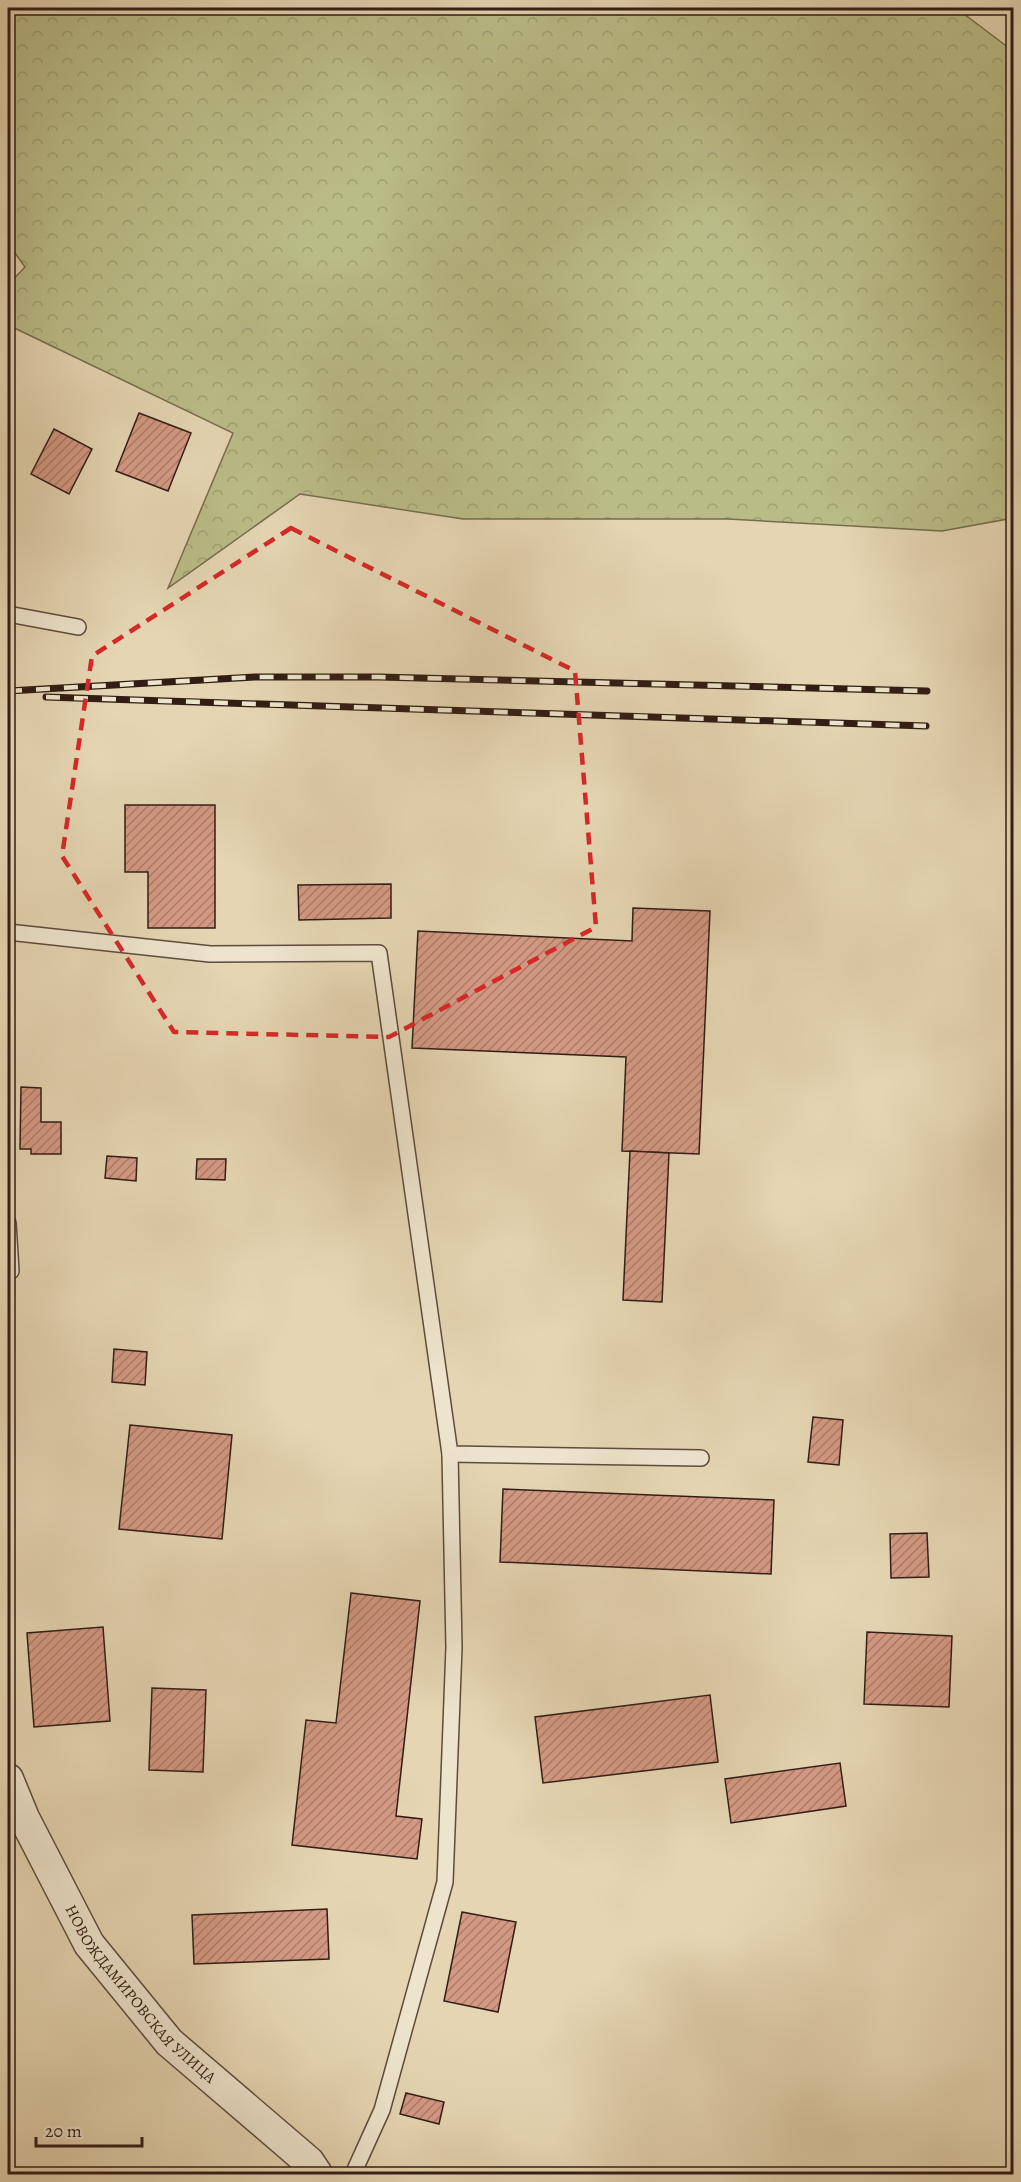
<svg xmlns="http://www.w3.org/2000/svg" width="1021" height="2182" viewBox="0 0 1021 2182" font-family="Alegreya,serif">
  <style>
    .forest { fill: url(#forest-crowns); stroke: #766c4e; stroke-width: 1.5 }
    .building { fill: url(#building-hatch); stroke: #311d14; stroke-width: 1.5 }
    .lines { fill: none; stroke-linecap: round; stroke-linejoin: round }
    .lane-casing { stroke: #5e4b3c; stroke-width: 18 }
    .street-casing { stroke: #5e4b3c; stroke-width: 33 }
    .lane { stroke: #eee4cd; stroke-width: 15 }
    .street { stroke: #eee4cd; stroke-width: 30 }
    .rail-casing { stroke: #311d14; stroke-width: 7 }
    .rail { stroke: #eee4cd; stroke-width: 4.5; stroke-dasharray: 14; stroke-linecap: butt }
    .marked { fill: none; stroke: #d62828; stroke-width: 4.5; stroke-dasharray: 12 8; stroke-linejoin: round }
    .labels { text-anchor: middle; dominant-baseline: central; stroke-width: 4.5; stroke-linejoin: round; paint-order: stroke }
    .street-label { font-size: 16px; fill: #311d14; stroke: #eee4cd }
  </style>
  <defs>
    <pattern id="forest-crowns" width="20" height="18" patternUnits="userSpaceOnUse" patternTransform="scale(1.5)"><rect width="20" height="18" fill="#babc88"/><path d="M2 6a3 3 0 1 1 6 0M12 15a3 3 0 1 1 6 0" fill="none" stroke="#a0a174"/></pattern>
    <pattern id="building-hatch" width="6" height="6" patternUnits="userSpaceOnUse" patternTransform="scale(1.5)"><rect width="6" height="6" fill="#d49983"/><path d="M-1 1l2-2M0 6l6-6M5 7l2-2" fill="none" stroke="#ad7c6a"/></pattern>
  </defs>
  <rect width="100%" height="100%" fill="#e5d5b2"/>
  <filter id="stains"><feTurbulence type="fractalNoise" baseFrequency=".00333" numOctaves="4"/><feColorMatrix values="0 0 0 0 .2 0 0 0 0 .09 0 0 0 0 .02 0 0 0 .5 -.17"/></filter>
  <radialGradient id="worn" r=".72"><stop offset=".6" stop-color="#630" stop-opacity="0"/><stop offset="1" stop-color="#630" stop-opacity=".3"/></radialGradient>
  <polygon class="forest" points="8,8 956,8 1013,51 1013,518 942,531 728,519 463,519 300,494 168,588 233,433 8,325 8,285 25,267 8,243"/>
  <g class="building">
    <polygon points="139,413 191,433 168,491 116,471"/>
    <polygon points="54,429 92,449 69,494 31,474"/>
    <polygon points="125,805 215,805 215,928 148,928 148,872 125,872"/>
    <polygon points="391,884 391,918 299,920 298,885"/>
    <polygon points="633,908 710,911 699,1154 622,1151 626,1057 412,1048 418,931 632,941"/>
    <polygon points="21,1087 41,1088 41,1122 61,1122 61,1154 31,1154 31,1149 20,1149"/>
    <polygon points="630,1151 669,1153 662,1302 623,1300"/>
    <polygon points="107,1156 137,1158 136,1181 105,1178"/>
    <polygon points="197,1159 226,1159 225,1180 196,1179"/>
    <polygon points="114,1349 147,1352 145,1385 112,1382"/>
    <polygon points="813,1417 843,1420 839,1465 808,1462"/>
    <polygon points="130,1425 232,1435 222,1539 119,1529"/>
    <polygon points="503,1489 774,1500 771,1574 500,1562"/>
    <polygon points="927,1533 929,1577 891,1578 890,1534"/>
    <polygon points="351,1593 420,1601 396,1816 422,1819 417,1859 292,1845 306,1720 336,1723"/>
    <polygon points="103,1627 110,1721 34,1727 27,1633"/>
    <polygon points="867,1632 952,1636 949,1707 864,1704"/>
    <polygon points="152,1688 206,1690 203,1772 149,1770"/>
    <polygon points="710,1695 718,1762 543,1783 535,1717"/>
    <polygon points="840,1763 846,1806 731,1823 725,1779"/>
    <polygon points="327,1909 329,1959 194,1964 192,1915"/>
    <polygon points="462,1912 516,1922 498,2012 444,2001"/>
    <polygon points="406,2093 444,2102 439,2124 400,2114"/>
  </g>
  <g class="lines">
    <defs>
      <g id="lane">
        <polyline points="8,614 78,627"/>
        <polyline points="8,932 210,954 379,953 450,1454 701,1458"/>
        <polyline points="8,1223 11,1271"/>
        <polyline points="353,2174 382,2110 445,1882 454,1647 450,1454"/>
      </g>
      <g id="street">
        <path id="s1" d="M 8,1779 L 24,1818 L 89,1944 L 169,2042 L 309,2162 L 317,2174"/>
      </g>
    </defs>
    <use href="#lane" class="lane-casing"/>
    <use href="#street" class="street-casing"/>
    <use href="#lane" class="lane"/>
    <use href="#street" class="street"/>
    <defs>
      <g id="rail">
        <polyline points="8,691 255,677 379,677 927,691"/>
        <polyline points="46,697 926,726"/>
      </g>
    </defs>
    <use href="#rail" class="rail-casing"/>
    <use href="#rail" class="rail"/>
  </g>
  <path class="marked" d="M 291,528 L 575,671 L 596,927 L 389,1037 L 174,1032 L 62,856 L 92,656 Z"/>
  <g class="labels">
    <g class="street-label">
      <text stroke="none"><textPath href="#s1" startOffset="255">НОВОЖДАМИРОВСКАЯ УЛИЦА</textPath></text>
    </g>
  </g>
  <rect width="1021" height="2182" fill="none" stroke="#e5d5b2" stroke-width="30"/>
  <rect x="9" y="9" width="1003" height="2164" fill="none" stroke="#311d14" stroke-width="3"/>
  <rect x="15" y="15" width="991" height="2152" fill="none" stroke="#311d14" stroke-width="1.5"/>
  <path d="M36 2137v9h106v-9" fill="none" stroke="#311d14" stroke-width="3"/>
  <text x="45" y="2137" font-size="18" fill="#311d14" stroke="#eee4cd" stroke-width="4.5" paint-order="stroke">20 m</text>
  <rect width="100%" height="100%" filter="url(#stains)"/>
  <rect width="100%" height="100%" fill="url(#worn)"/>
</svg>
